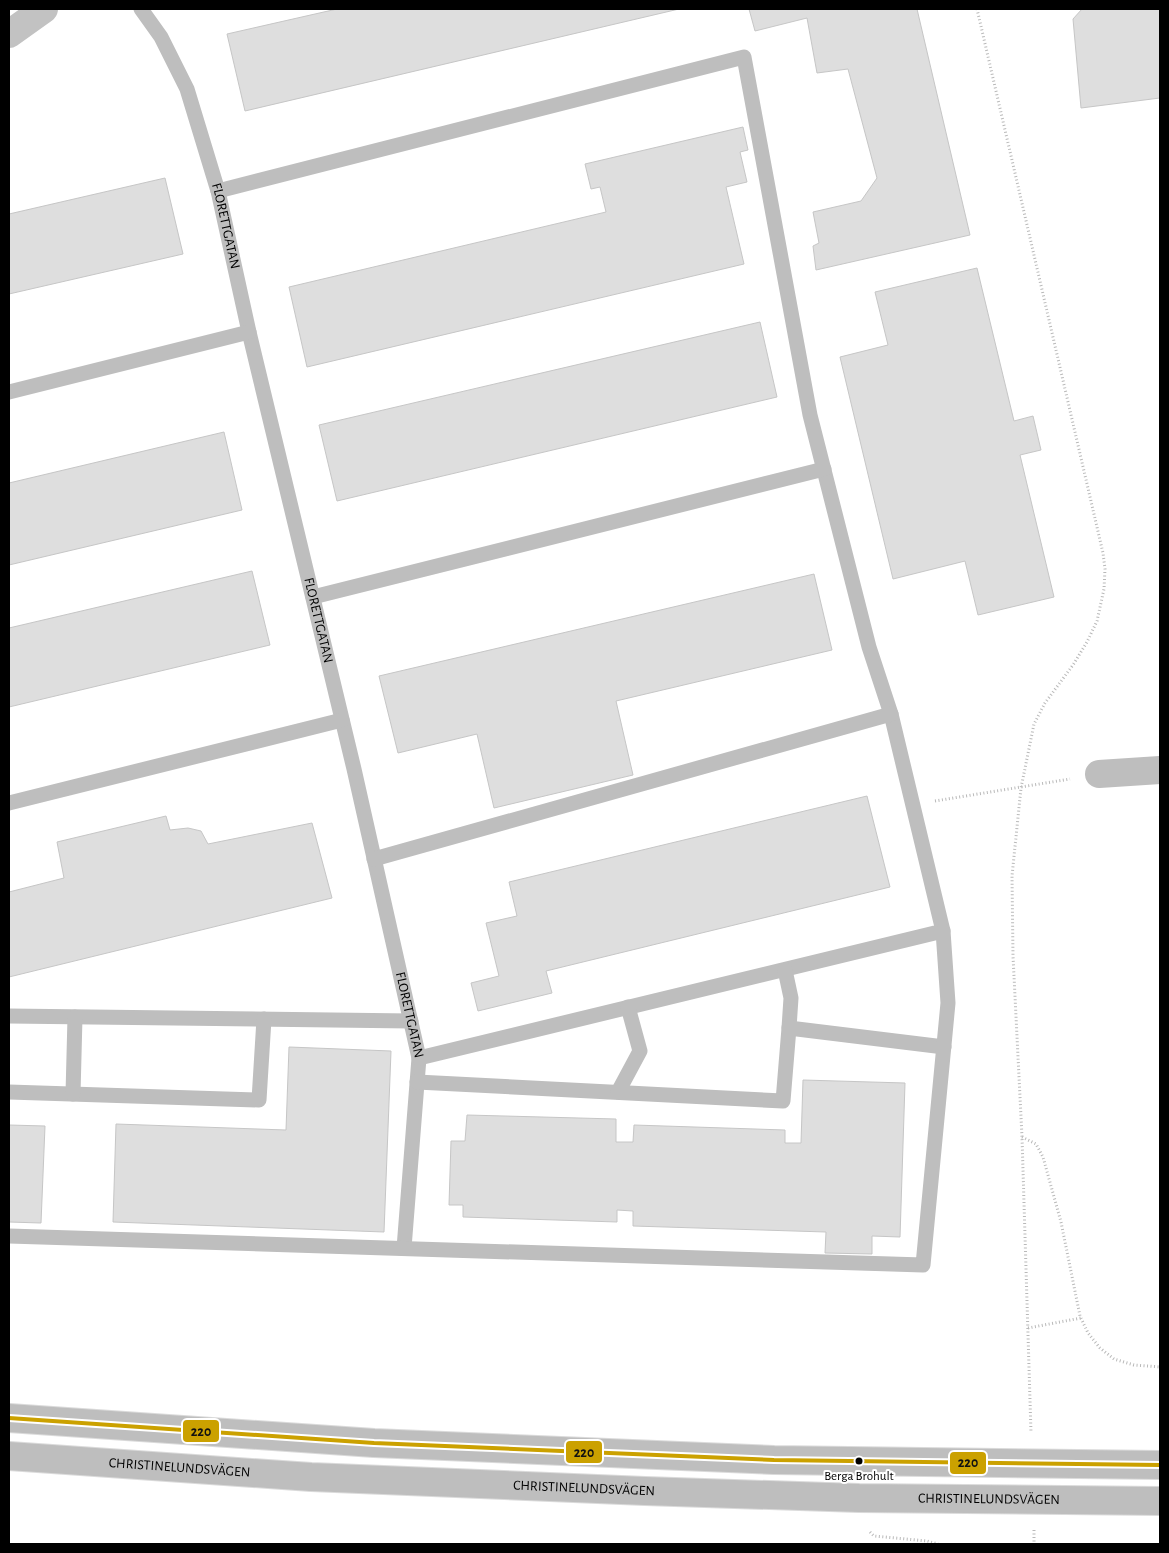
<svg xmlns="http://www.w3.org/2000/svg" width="1169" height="1553" viewBox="0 0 1169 1553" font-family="'Alegreya Sans',sans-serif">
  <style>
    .building { fill: #dedede; stroke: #c6c6c6 }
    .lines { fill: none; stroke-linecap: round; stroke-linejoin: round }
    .primary-casing { stroke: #dbdbdb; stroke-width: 30 }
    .path { stroke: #b9b9b9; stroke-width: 3; stroke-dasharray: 1 2.5; stroke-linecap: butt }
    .lane { stroke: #bebebe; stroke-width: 15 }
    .street { stroke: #bebebe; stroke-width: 28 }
    .secondary { stroke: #c2c2c2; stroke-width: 28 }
    .primary { stroke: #bebebe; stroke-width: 28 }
    .bus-1-casing { stroke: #fff; stroke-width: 8 }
    .bus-1 { stroke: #cba100; stroke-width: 4 }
    .bus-dot { fill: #000; stroke: #fff; stroke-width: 2 }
    .labels { text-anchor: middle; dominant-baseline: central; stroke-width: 4; stroke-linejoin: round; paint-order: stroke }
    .bus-label { font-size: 13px; fill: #000; stroke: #fff }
    .street-label { font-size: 14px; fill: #000; stroke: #fff }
    .line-badge { stroke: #fff; stroke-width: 2 }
    .pale-badge-label { font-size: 14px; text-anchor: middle; font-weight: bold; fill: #111 }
  </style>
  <rect width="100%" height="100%" fill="#fff"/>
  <g class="building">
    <polygon points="337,9 679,9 245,111 227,34"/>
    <polygon points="749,9 917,9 970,235 816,270 813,246 819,243 813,212 861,201 877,178 848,69 817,73 807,18 755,31"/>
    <polygon points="1082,9 1160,9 1160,98 1081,108 1073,19"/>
    <polygon points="743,127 748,150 740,152 747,182 726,187 744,264 307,367 289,287 606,212 600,187 591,189 585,164"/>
    <polygon points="165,178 183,254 9,294 9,214"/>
    <polygon points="977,268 1014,421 1033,416 1041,450 1020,455 1054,597 978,615 965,561 893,579 840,357 888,345 875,292"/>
    <polygon points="760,322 777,397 337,501 319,425"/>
    <polygon points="224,432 242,510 9,565 9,483"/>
    <polygon points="252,571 270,645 9,707 9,628"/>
    <polygon points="814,574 832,650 616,701 633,775 494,808 477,734 398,753 379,676"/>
    <polygon points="867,796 890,887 546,971 552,993 478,1011 471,983 499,976 486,923 517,916 509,882"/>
    <polygon points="166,816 170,830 188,828 201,831 208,844 312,823 332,898 9,977 9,892 64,878 57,842"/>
    <polygon points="289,1047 391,1051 384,1232 113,1222 116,1124 286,1130"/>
    <polygon points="803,1080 905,1083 900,1237 872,1236 872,1254 825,1253 826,1232 633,1226 633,1211 617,1210 617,1222 463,1217 463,1205 449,1205 451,1141 465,1141 467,1115 616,1119 616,1142 633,1142 634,1125 785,1130 785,1143 801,1143"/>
    <polygon points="9,1125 45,1126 41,1223 9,1222"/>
  </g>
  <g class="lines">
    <defs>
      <g id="primary">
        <polyline points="9,1418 374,1443 774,1460 1160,1465"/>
        <path id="s2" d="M 9,1456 L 311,1477 L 645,1491 L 859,1498 L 1160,1501"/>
      </g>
    </defs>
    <use href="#primary" class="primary-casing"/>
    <g class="path">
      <polyline points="977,9 1103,553 1105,569 1104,589 1097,621 1087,642 1073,665 1045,703 1034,724 1021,788 1012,876 1013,956 1022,1137 1031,1433"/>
      <polyline points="935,801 1070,779"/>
      <polyline points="1022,1137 1036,1144 1043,1157 1061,1222 1080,1316 1088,1333 1100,1348 1114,1359 1134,1365 1160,1367"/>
      <polyline points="1028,1328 1081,1318"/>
      <polyline points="1034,1530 1034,1544"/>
      <polyline points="870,1532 874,1536 927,1541 938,1544"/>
    </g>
    <g class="lane">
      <path id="s1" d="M 141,9 L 161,37 L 187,89 L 218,191 L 249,332 L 354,769 L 419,1058 L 404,1248"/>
      <polyline points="218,191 744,57 810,415 869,647 891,714 943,931 419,1058"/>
      <polyline points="9,392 249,332"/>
      <polyline points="313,597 824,469"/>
      <polyline points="9,803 342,720"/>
      <polyline points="374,859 891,714"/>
      <polyline points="785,970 791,998 789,1028"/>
      <polyline points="9,1016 411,1021"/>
      <polyline points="417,1082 783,1101 789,1028 944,1047"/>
      <polyline points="9,1092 259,1100 264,1019"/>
      <polyline points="618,1092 640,1051 628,1007"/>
      <polyline points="73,1094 75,1017"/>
      <polyline points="9,1236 923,1265 948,1003 943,931"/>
    </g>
    <polyline class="street" points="1099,774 1160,770"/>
    <polyline class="secondary" points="9,34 44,9"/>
    <use href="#primary" class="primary"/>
    <defs>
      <polyline id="bus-1" points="9,1418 374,1443 774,1460 1160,1465"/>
    </defs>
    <use href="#bus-1" class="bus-1-casing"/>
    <use href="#bus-1" class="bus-1"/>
  </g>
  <circle class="bus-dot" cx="859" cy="1461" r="4.5"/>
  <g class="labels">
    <g class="bus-label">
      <text x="859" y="1476">Berga Brohult</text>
    </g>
    <g class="street-label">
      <text stroke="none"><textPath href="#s1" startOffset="235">FLORETTGATAN</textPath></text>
      <text stroke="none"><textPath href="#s1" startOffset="640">FLORETTGATAN</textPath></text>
      <text stroke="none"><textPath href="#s1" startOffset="1045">FLORETTGATAN</textPath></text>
      <text stroke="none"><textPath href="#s2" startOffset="171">CHRISTINELUNDSVÄGEN</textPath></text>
      <text stroke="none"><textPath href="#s2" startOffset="576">CHRISTINELUNDSVÄGEN</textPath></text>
      <text stroke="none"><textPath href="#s2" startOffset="981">CHRISTINELUNDSVÄGEN</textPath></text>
    </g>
  </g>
  <g class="line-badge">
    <rect x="182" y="1419" width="38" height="24" rx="5" fill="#cba100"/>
    <rect x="565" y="1440" width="38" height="24" rx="5" fill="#cba100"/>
    <rect x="949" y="1451" width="38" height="24" rx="5" fill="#cba100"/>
  </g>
  <g class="pale-badge-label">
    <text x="201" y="1436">220</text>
    <text x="584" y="1457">220</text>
    <text x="968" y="1467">220</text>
  </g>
  <rect width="1169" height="1553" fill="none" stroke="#000000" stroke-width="20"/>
</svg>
